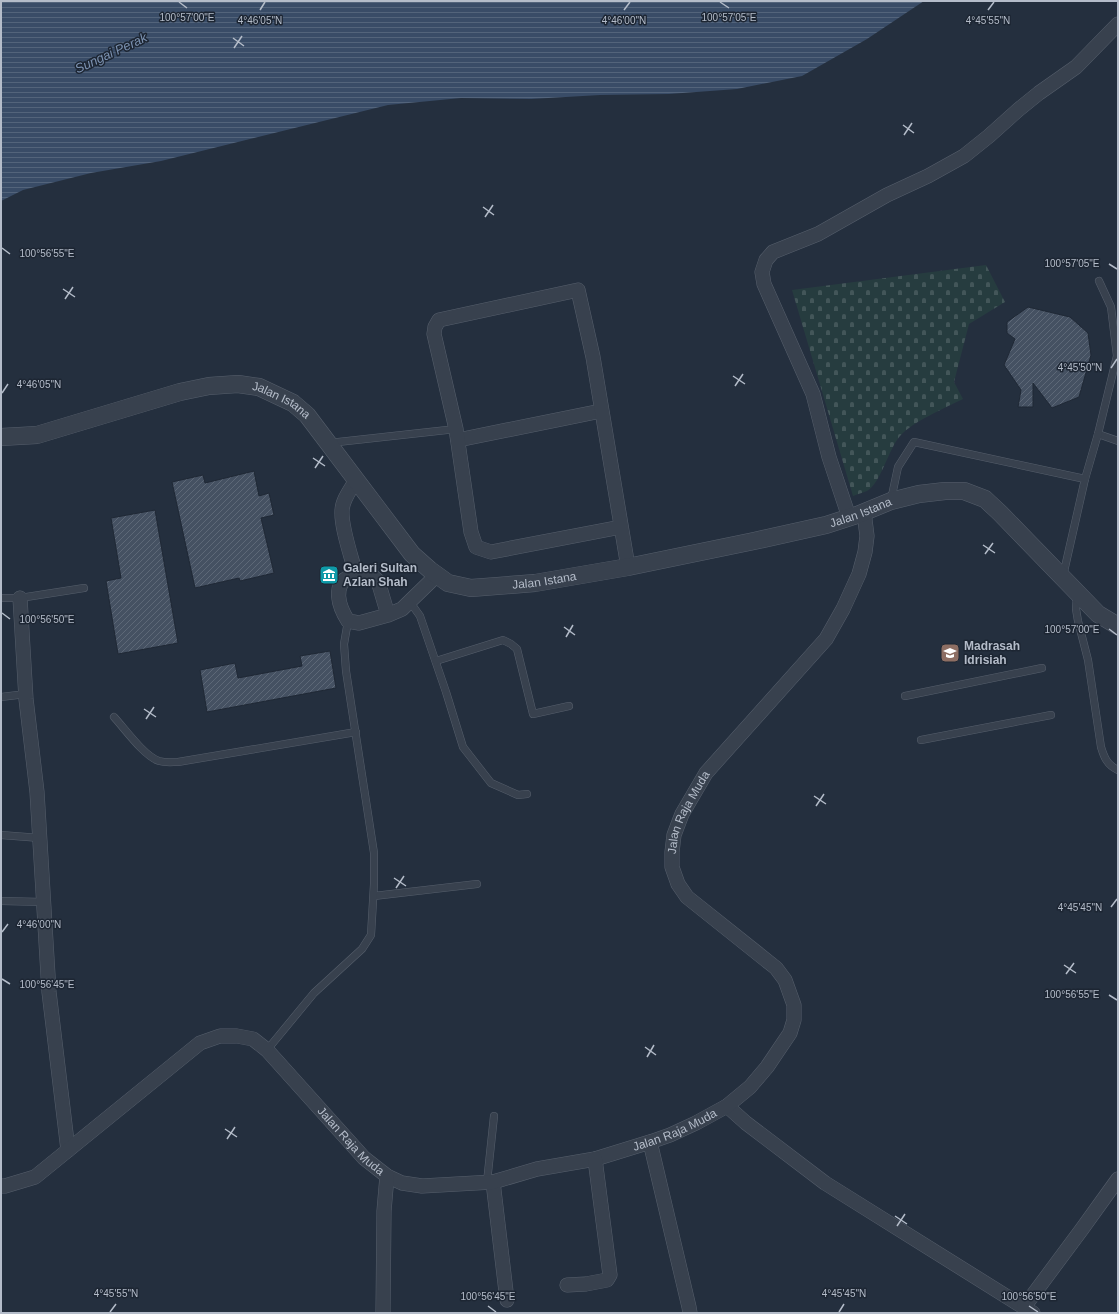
<svg xmlns="http://www.w3.org/2000/svg" width="1119" height="1314" viewBox="0 0 1119 1314" font-family="Arial,sans-serif">
  <style>
    .cemetery { fill: url(#cemetery-stones) }
    .water { fill: url(#water-rules) }
    .building { fill: url(#building-hatch); stroke: #1f2835 }
    .lines { fill: none; stroke-linecap: round; stroke-linejoin: round }
    .service-casing { stroke: #565f6c; stroke-width: 8 }
    .minor-casing { stroke: #565f6c; stroke-width: 15 }
    .tertiary-casing { stroke: #565f6c; stroke-width: 18 }
    .service { stroke: #38414e; stroke-width: 7 }
    .minor { stroke: #38414e; stroke-width: 14 }
    .tertiary { stroke: #38414e; stroke-width: 17 }
    .ticks { fill: none; stroke: #b4bcc9; stroke-width: 1.5 }
    .labels { text-anchor: middle; dominant-baseline: central; stroke-width: 3; stroke-linejoin: round; paint-order: stroke }
    .street-label { font-size: 12px; fill: #b4bcc9; stroke: #1d2633 }
    .poi-label { font-size: 12px; font-weight: bold; fill: #b4bcc9; stroke: #1d2633; text-anchor: start }
    .water-label { font-size: 13px; font-style: italic; fill: #7c92b1; stroke: #1d2633 }
    .ticks-label { font-size: 10px; text-anchor: middle; fill: #b4bcc9; stroke: #1d2633; stroke-width: 3; stroke-linejoin: round; paint-order: stroke }
  </style>
  <defs>
    <pattern id="cemetery-stones" width="16" height="16" patternUnits="userSpaceOnUse"><rect width="16" height="16" fill="#263c3f"/><path d="M2 7V4a2 2 0 0 1 4 0v3zM10 15v-3a2 2 0 0 1 4 0v3z" fill="#435659"/></pattern>
    <pattern id="water-rules" width="6" height="5" patternUnits="userSpaceOnUse"><rect width="6" height="5" fill="#394c67"/><path d="M0 2.5h6" fill="none" stroke="#53647b"/></pattern>
    <pattern id="building-hatch" width="6" height="6" patternUnits="userSpaceOnUse"><rect width="6" height="6" fill="#455162"/><path d="M-1 1l2-2M0 6l6-6M5 7l2-2" fill="none" stroke="#5d6877"/></pattern>
  </defs>
  <rect width="100%" height="100%" fill="#242f3e"/>
  <path class="cemetery" d="M 986,265 L 1005,302 L 969,324 L 954,382 L 963,399 C 945,408 912,422 900,436 C 888,450 881,483 867,491 C 863,493 857,494 853,496 L 792,290 Z"/>
  <polygon class="water" points="1,1 924,1 867,39 802,76 737,89 669,94 600,95 531,99 461,98 388,105 161,161 91,173 23,190 1,201"/>
  <g class="building">
    <polygon points="1028,307 1070,317 1088,333 1091,355 1079,397 1052,408 1033,383 1033,407 1018,407 1021,390 1004,365 1015,339 1007,333 1007,322"/>
    <polygon points="254,471 259,496 269,493 274,515 261,518 274,573 240,581 239,578 195,588 172,482 203,475 205,483"/>
    <polygon points="155,510 178,643 118,654 106,581 121,578 111,518"/>
    <polygon points="330,651 336,688 207,712 200,670 235,663 238,678 302,666 300,656"/>
  </g>
  <g class="lines">
    <defs>
      <g id="service">
        <polyline points="1098,434 1118,441"/>
        <polyline points="329,443 456,429"/>
        <polyline points="1085,479 1098,434 1117,356 1111,307 1099,281"/>
        <polyline points="891,500 898,467 914,442 1085,479 1063,576"/>
        <path d="M 1077,594 L 1076,609 L 1078,621 L 1088,660 L 1101,747 C 1104,757 1107,765 1118,770"/>
        <polyline points="1,598 20,598 84,588"/>
        <polyline points="410,602 420,616 446,692 463,747 491,783 518,795 527,794"/>
        <polyline points="436,661 503,640 511,644 517,649 533,714 569,706"/>
        <polyline points="905,696 1042,668"/>
        <polyline points="1,697 26,694"/>
        <path d="M 114,717 C 125,729 144,756 159,761 C 166,763 172,762 178,762 L 356,732"/>
        <polyline points="921,740 1051,715"/>
        <polyline points="1,835 40,838"/>
        <polyline points="374,896 477,884"/>
        <polyline points="1,901 44,902"/>
        <polyline points="267,1050 314,993 362,949 371,935 374,884 374,853 346,671 344,644 348,621"/>
        <polyline points="487,1182 494,1116"/>
      </g>
      <g id="minor">
        <polyline points="458,440 601,411"/>
        <polyline points="849,517 829,457 813,394 764,284 762,272 766,260 773,252 818,234 887,195 928,176 964,156 989,136 1018,110 1039,93 1076,67 1118,24"/>
        <polyline points="621,527 491,552 476,547 471,532 456,429 434,334 435,327 439,320 578,290 593,357 628,567"/>
        <path d="M 356,575 C 352,558 341,528 342,511 C 342,500 351,489 356,480"/>
        <polyline points="20,598 26,699 37,792 49,992 68,1150"/>
        <path d="M 388,615 L 378,581 L 370,574 C 364,575 356,574 351,576 C 331,584 339,607 348,621 L 359,623 L 388,615 L 402,609 L 437,575"/>
        <polyline points="727,1106 746,1123 825,1183 1033,1313"/>
        <polyline points="650,1142 689,1307 690,1313"/>
        <polyline points="493,1182 507,1300"/>
        <path id="s1" d="M 1,1186 L 5,1186 L 35,1177 L 200,1043 L 220,1036 L 237,1036 L 253,1039 L 267,1050 L 364,1158 L 387,1176 L 402,1183 L 422,1186 L 493,1182 L 537,1169 L 595,1159 L 650,1142 L 670,1135 L 696,1123 L 727,1106 L 750,1087 L 767,1067 L 790,1033 L 794,1020 L 794,1005 L 785,980 L 776,968 L 687,897 L 678,884 L 672,867 L 672,852 L 674,835 L 682,814 L 706,773 L 826,639 L 843,609 L 859,574 L 865,552 L 867,536 L 864,512"/>
        <polyline points="567,1285 586,1284 607,1280 610,1275 595,1159"/>
        <polyline points="1024,1307 1082,1229 1118,1179"/>
        <polyline points="383,1313 384,1211 387,1176"/>
      </g>
      <g id="tertiary">
        <path id="s2" d="M 1,437 L 37,435 L 180,392 L 209,386 L 238,384 L 259,387 L 293,403 L 307,415 L 412,554 L 430,570 L 448,583 L 471,588 L 535,583 L 628,567 L 754,541 L 826,525 L 857,515 L 891,501 L 919,494 L 945,491 L 964,491 L 985,499 L 1000,513 L 1098,614 L 1118,626"/>
      </g>
    </defs>
    <use href="#service" class="service-casing"/>
    <use href="#minor" class="minor-casing"/>
    <use href="#tertiary" class="tertiary-casing"/>
    <use href="#service" class="service"/>
    <use href="#minor" class="minor"/>
    <use href="#tertiary" class="tertiary"/>
  </g>
  <path class="ticks" d="M 179,2 L 187,8M 720,2 L 729,8M 260,10 L 265,2M 624,10 L 630,2M 988,10 L 994,2M 233,38 L 244,46M 234,48 L 242,36M 903,125 L 914,133M 904,135 L 912,123M 483,207 L 494,215M 485,217 L 493,205M 2,248 L 10,254M 1109,264 L 1117,269M 63,289 L 75,297M 65,299 L 73,287M 1111,368 L 1117,359M 733,376 L 745,384M 735,386 L 743,374M 2,393 L 8,384M 313,458 L 325,466M 315,468 L 323,456M 983,545 L 995,553M 985,554 L 993,543M 2,613 L 10,619M 564,627 L 575,635M 1109,629 L 1117,635M 566,637 L 573,625M 144,709 L 156,717M 146,719 L 154,707M 814,796 L 826,804M 816,806 L 824,794M 394,878 L 406,886M 396,888 L 404,876M 1111,907 L 1117,899M 2,932 L 8,924M 1064,965 L 1076,973M 1066,974 L 1074,963M 2,979 L 10,984M 1109,995 L 1117,1000M 645,1047 L 656,1055M 647,1057 L 654,1045M 225,1129 L 237,1137M 227,1139 L 235,1127M 895,1216 L 907,1224M 897,1226 L 905,1214M 488,1306 L 496,1312M 1029,1306 L 1038,1312M 110,1312 L 116,1304M 839,1312 L 844,1304"/>
  <defs>
    <symbol id="museum-square" viewBox="-11 -11 22 22"><rect x="-9" y="-9" width="18" height="18" rx="4" fill="#0f9aa8" stroke="#1d2633"/><path d="M0-6L6-3V-2H-6V-3ZM-5-1h2V3h-2ZM-1-1h2V3h-2ZM3-1h2V3H3ZM-6 4H6V6H-6Z" fill="#fff"/></symbol>
    <symbol id="school-square" viewBox="-11 -11 22 22"><rect x="-9" y="-9" width="18" height="18" rx="4" fill="#8d6e63" stroke="#1d2633"/><path d="M0-5L7-2L0 1L-7-2ZM-4 1L0 2.5L4 1V4Q0 6-4 4Z" fill="#fff"/></symbol>
  </defs>
  <g fill-rule="evenodd">
    <use href="#museum-square" x="318" y="564" width="22" height="22"/>
    <use href="#school-square" x="939" y="642" width="22" height="22"/>
  </g>
  <g class="labels">
    <g class="street-label">
      <text stroke="none"><textPath href="#s2" startOffset="291">Jalan Istana</textPath></text>
      <text stroke="none"><textPath href="#s2" startOffset="963">Jalan Istana</textPath></text>
      <text stroke="none"><textPath href="#s2" startOffset="639">Jalan Istana</textPath></text>
      <text stroke="none"><textPath href="#s1" startOffset="1223">Jalan Raja Muda</textPath></text>
      <text stroke="none"><textPath href="#s1" startOffset="792">Jalan Raja Muda</textPath></text>
      <text stroke="none"><textPath href="#s1" startOffset="444">Jalan Raja Muda</textPath></text>
    </g>
    <g class="poi-label">
      <text x="343" y="568">Galeri Sultan<tspan x="343" dy="14">Azlan Shah</tspan></text>
      <text x="964" y="646">Madrasah<tspan x="964" dy="14">Idrisiah</tspan></text>
    </g>
    <g class="water-label">
      <text transform="translate(111 53) rotate(-25)">Sungai Perak</text>
    </g>
  </g>
  <g class="ticks-label">
    <text x="187" y="21">100°57'00"E</text>
    <text x="729" y="21">100°57'05"E</text>
    <text x="260" y="24">4°46'05"N</text>
    <text x="624" y="24">4°46'00"N</text>
    <text x="988" y="24">4°45'55"N</text>
    <text x="47" y="257">100°56'55"E</text>
    <text x="1072" y="267">100°57'05"E</text>
    <text x="1080" y="371">4°45'50"N</text>
    <text x="39" y="388">4°46'05"N</text>
    <text x="47" y="623">100°56'50"E</text>
    <text x="1072" y="633">100°57'00"E</text>
    <text x="1080" y="911">4°45'45"N</text>
    <text x="39" y="928">4°46'00"N</text>
    <text x="47" y="988">100°56'45"E</text>
    <text x="1072" y="998">100°56'55"E</text>
    <text x="116" y="1297">4°45'55"N</text>
    <text x="844" y="1297">4°45'45"N</text>
    <text x="488" y="1300">100°56'45"E</text>
    <text x="1029" y="1300">100°56'50"E</text>
  </g>
  <rect width="1119" height="1314" fill="none" stroke="#b4bcc9" stroke-width="4"/>
</svg>
